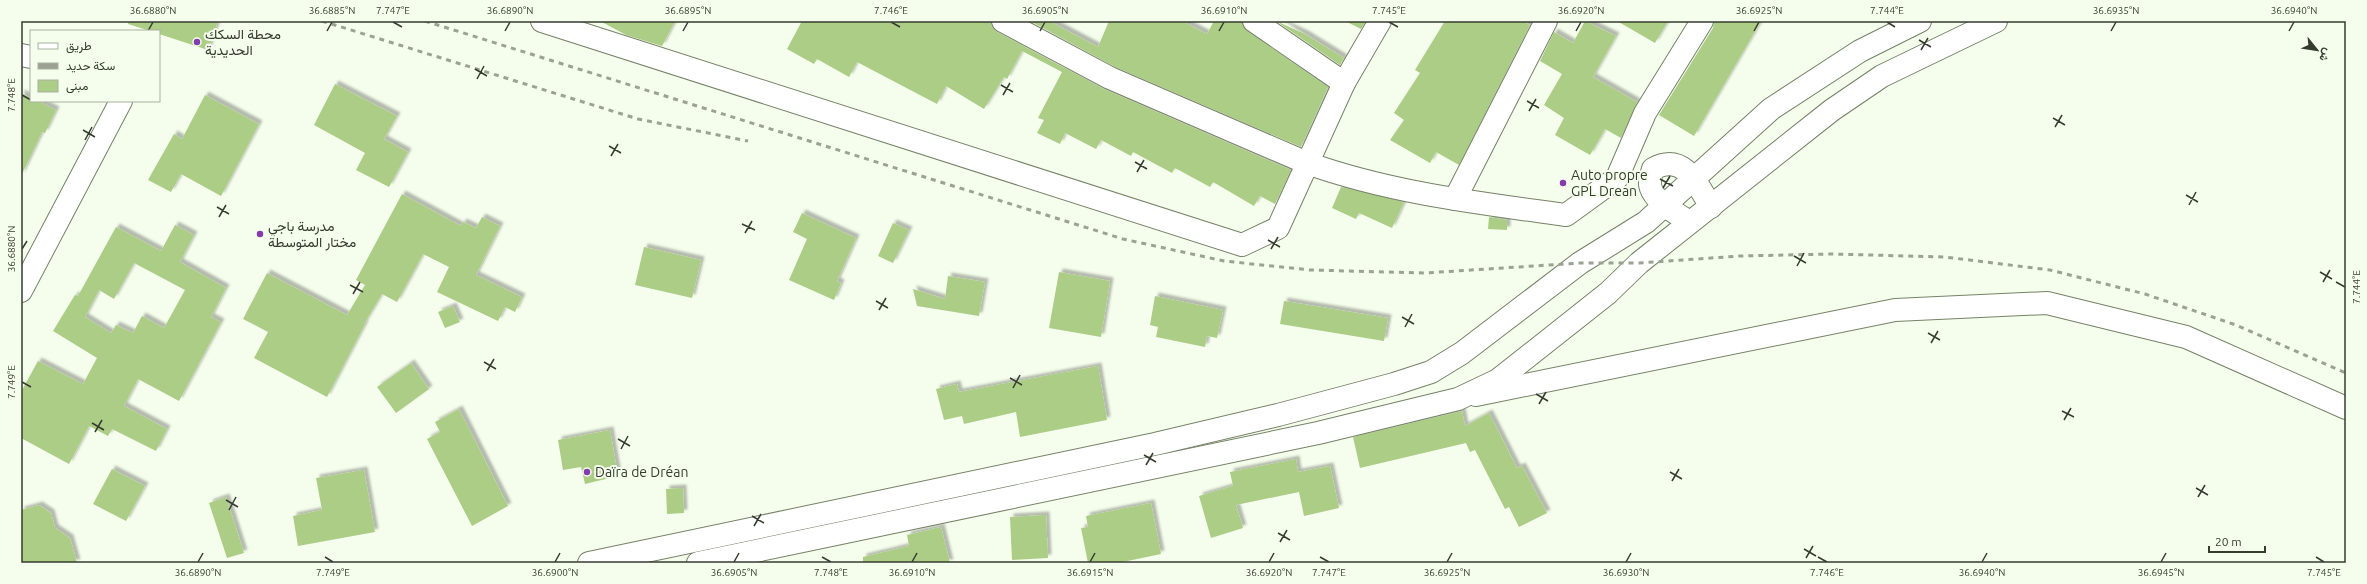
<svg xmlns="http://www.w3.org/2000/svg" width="2367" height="584" viewBox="0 0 2367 584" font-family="Ubuntu,Vazirmatn,sans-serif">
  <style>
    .building { fill: #accd86; fill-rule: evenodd; filter: url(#shadow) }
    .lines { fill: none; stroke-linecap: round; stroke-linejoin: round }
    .minor-casing { stroke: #758267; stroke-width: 24 }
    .secondary-casing { stroke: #758267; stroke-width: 24 }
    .minor { stroke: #fff; stroke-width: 22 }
    .secondary { stroke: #fff; stroke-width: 22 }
    .rail { stroke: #9ba293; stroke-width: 3; stroke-dasharray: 5 5; stroke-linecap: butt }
    .ticks { fill: none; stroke: #363b30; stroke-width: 1.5 }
    .poi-dot { fill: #843bae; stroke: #f5feec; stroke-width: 1.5 }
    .labels { text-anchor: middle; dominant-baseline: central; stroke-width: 4; stroke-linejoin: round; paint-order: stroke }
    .poi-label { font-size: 14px; fill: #363b30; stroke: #f5feec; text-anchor: start }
    .neatline { fill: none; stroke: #363b30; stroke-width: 1.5 }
    .ticks-label { font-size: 10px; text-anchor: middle; fill: #363b30 }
  </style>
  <defs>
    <filter id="shadow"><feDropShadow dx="3.5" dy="-3.5" stdDeviation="1" flood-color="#0004"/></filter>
  </defs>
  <rect width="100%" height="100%" fill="#f5feec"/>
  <g class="building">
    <polygon points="129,21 218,21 208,50 159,34 159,31 150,31 128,24"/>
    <polygon points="600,21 675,21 662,46 626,35"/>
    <polygon points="802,21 991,21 992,27 997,32 1104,89 1291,170 1275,204 1260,196 1254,206 1213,182 1210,187 1175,168 1172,173 1133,152 1131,156 1101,140 1096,149 1065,133 1060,144 1037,133 1044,120 1038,118 1062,72 1022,51 1007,79 1004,77 984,109 946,86 937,104 857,62 849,77 817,59 814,64 787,49"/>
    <polygon points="1030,21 1049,21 1098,47 1109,21 1182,21 1207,34 1214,21 1242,21 1247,31 1328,87 1301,147 1115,67"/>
    <polygon points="1276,21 1305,34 1344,58 1340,65"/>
    <polygon points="1345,21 1366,21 1361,29"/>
    <polygon points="1445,21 1522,21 1530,25 1459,165 1436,152 1430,163 1390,140 1404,120 1394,113 1420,73 1415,70"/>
    <polygon points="1585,21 1616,36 1593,77 1637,102 1621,138 1605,129 1590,155 1555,135 1564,118 1544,105 1562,74 1540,61 1554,32 1573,43"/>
    <polygon points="1617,21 1668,21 1655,43"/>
    <polygon points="1714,21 1761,21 1694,136 1659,115 1713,28"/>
    <polygon points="335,84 397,116 384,139 408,152 389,187 356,170 365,153 314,125"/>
    <polygon points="21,93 31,98 31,101 38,101 56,110 45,133 42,132 21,176"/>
    <polygon points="205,95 259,124 221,196 181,174 171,192 148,180 174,134 182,139"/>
    <polygon points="1341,187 1404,202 1392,228 1359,213 1356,219 1332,208"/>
    <polygon points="402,194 461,226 463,222 476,228 482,217 500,226 476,275 522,297 515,312 505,307 498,321 437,292 449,267 423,254 397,302 382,294 364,324 365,324 327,397 254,358 268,332 243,319 267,273 347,315 365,285 356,280"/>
    <polygon points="802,213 856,238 837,281 841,283 834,300 789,280 807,239 793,232"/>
    <polygon points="1489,217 1507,220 1507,230 1488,229"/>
    <polygon points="893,223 909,230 893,263 878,256"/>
    <path d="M 175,225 L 194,235 L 180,262 L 226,288 L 211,317 L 221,322 L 179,401 L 138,379 L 124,406 L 167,429 L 156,451 L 112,429 L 108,436 L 89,426 L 69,464 L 21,438 L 21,392 L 38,361 L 83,384 L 97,358 L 53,331 L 75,295 L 78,296 L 116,227 L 161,251 ZM 134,263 L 185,290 L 164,328 L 142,316 L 133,333 L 116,325 L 111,333 L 85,317 L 99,290 L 114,299 Z"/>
    <polygon points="644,247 701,260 692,298 635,285"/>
    <polygon points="1059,272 1110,281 1101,337 1049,328"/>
    <polygon points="948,276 985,282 979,316 917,306 913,289 945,299"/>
    <polygon points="1155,296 1223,310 1217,338 1207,336 1205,347 1156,337 1158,327 1150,325"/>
    <polygon points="1284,301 1388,318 1384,341 1280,324"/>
    <polygon points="453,306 460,322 445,328 438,312"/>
    <polygon points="411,363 429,389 396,413 377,387"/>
    <polygon points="1098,366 1107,420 1020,437 1016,412 964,424 962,416 944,420 936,389 957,384 959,392"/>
    <polygon points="459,409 508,506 472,526 427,439 440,432 435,422"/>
    <polygon points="1462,411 1465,426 1489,413 1517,468 1522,466 1547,513 1519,527 1509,507 1505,509 1475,450 1470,452 1466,443 1360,468 1353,437"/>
    <polygon points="610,430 618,476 585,484 581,467 563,470 558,440"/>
    <polygon points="1296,459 1298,472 1330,466 1339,508 1304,516 1299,492 1236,505 1243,528 1211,538 1199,496 1233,486 1230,472"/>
    <polygon points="112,469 145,486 126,521 93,504"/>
    <polygon points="364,470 375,532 298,546 293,516 322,510 316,478"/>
    <polygon points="683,488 684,513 667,514 666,489"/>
    <polygon points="226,497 244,553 227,558 209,503"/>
    <polygon points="1151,503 1161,554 1118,563 1088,563 1081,528 1088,527 1086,516"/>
    <polygon points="39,505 51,513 55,528 70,538 77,563 21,563 21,510"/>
    <polygon points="1046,515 1048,558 1012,560 1010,517"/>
    <polygon points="941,527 950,563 863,563 863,557 909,546 907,535"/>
  </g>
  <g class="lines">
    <defs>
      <g id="minor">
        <polyline points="542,21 1242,245 1278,228 1344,83 1380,21"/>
        <path d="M 1003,21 L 1110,78 L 1307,163 C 1391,193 1479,203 1566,215 L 1617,178 L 1645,113 L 1702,21"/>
        <polyline points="1254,21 1344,83"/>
        <polyline points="21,55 31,57"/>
        <polyline points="1455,199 1546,21"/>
        <path d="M 1690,222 C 1678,215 1648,198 1650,181 C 1650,177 1652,173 1653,169 C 1684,152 1697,184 1711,207"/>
        <polyline points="21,291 121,101"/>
        <polyline points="1476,395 1895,310 2047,303 2186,337 2346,408"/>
      </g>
      <g id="secondary">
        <polyline points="589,563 1155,444 1278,415 1394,384 1431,372 1462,353 1580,263 1646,222 1771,109 1860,51 1920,21"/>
        <polyline points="698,563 1318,433 1458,399 1498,380 1608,293 1639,263 1832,110 1882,76 1996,21"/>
      </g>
    </defs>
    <use href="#minor" class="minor-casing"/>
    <use href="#secondary" class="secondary-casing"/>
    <use href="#minor" class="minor"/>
    <use href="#secondary" class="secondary"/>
    <g class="rail">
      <polyline points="322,21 638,119 748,141"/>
      <polyline points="425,21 1123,239 1224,261 1310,270 1425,273 1580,263 1639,263 1740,256 1832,254 1945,257 2050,270 2145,294 2236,325 2346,373"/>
    </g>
  </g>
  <path class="ticks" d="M 393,22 L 402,27M 891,22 L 900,27M 1389,22 L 1398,27M 1887,22 L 1895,27M 148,31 L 153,22M 327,31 L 332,22M 505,31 L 510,22M 683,31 L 688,22M 1040,31 L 1045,22M 1219,31 L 1224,22M 1576,31 L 1581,22M 1754,31 L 1759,22M 2111,31 L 2116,22M 2289,31 L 2294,22M 1919,40 L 1931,47M 1921,50 L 1928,38M 475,69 L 487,76M 477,79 L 484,66M 1001,85 L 1013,92M 22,95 L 31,100M 1003,95 L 1010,83M 1527,101 L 1539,108M 1529,111 L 1536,99M 2053,118 L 2065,125M 2055,127 L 2062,115M 83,130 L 95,137M 85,140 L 92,127M 609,146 L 621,153M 611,156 L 618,144M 1135,162 L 1147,169M 1137,172 L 1144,160M 1660,179 L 1673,186M 1663,188 L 1670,176M 2186,195 L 2198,202M 2189,205 L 2196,192M 217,207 L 229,214M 219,217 L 226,205M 742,224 L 755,230M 745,233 L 752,221M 1268,240 L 1280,247M 22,249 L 27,241M 1271,249 L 1278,237M 1794,256 L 1806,263M 1797,266 L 1804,253M 2320,272 L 2332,279M 2323,282 L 2330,270M 2336,282 L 2345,287M 350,285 L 363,292M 353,294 L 360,282M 876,301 L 888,308M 879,310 L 886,298M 1402,317 L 1414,324M 1405,327 L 1412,314M 1928,333 L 1940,340M 1931,343 L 1938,331M 484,362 L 496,369M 487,371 L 494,359M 1010,378 L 1022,385M 22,382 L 31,387M 1013,388 L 1020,375M 1536,394 L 1548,401M 1539,404 L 1546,392M 2062,411 L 2074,417M 2064,420 L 2071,408M 92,423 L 104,430M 95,432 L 102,420M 618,439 L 630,446M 621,449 L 628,436M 1144,455 L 1156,462M 1146,465 L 1153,453M 1670,472 L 1682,479M 1672,481 L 1679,469M 2196,488 L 2208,495M 2198,497 L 2205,485M 226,500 L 238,507M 229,510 L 236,497M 752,516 L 764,523M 754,526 L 761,514M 1278,533 L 1290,540M 1280,542 L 1287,530M 1804,549 L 1816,556M 325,557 L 333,562M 822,557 L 831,562M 1320,557 L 1329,562M 1818,557 L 1827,562M 2316,557 L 2324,562M 1806,558 L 1813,546M 198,562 L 203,553M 555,562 L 560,553M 734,562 L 739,553M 912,562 L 917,553M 1090,562 L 1095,553M 1269,562 L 1274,553M 1447,562 L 1452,553M 1626,562 L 1631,553M 1982,562 L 1987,553M 2161,562 L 2166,553"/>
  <g class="poi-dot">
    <circle cx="197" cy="42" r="4"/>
    <circle cx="1563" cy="183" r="4"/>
    <circle cx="260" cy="234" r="4"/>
    <circle cx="587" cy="472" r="4"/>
  </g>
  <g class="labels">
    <g class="poi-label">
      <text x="205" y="34">محطة السكك<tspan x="205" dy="16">الحديدية</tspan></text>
      <text x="1571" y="175">Auto propre<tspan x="1571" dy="16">GPL Drean</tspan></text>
      <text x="268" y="226">مدرسة باجي<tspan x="268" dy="16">مختار المتوسطة</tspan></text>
      <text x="595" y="472">Daïra de Dréan</text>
    </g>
  </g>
  <rect width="2367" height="584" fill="none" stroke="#f5feec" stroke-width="44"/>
  <rect x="30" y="30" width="130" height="72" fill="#f5feec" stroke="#a9b0a1"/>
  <rect x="38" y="43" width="20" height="6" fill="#ffffff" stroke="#a9b0a1"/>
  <text x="66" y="50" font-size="12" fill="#363b30">طريق</text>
  <rect x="38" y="63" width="20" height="6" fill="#9ba293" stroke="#a9b0a1"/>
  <text x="66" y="70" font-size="12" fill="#363b30">سكة حديد</text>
  <rect x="38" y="80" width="20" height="12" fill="#accd86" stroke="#a9b0a1"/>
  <text x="66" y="90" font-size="12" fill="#363b30">مبنى</text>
  <g transform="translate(2317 50) rotate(120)" stroke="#f5feec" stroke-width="3" paint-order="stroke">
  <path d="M0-3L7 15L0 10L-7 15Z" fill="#363b30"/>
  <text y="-6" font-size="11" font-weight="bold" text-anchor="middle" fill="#363b30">ش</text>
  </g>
  <path d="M2209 546v6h56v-6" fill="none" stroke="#363b30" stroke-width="2"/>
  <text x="2215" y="546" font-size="12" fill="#363b30" stroke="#f5feec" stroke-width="3" paint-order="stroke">20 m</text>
  <rect x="22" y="22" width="2323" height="540" class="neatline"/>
  <g class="ticks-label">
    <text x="153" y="14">36.6880°N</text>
    <text x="332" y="14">36.6885°N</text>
    <text x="393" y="14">7.747°E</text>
    <text x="510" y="14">36.6890°N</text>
    <text x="688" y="14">36.6895°N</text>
    <text x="891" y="14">7.746°E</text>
    <text x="1045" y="14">36.6905°N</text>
    <text x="1224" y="14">36.6910°N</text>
    <text x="1389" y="14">7.745°E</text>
    <text x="1581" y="14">36.6920°N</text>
    <text x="1759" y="14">36.6925°N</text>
    <text x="1887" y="14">7.744°E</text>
    <text x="2116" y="14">36.6935°N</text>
    <text x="2294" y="14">36.6940°N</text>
    <text transform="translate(11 95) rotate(-90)" y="4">7.748°E</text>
    <text transform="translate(11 249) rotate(-90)" y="4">36.6880°N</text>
    <text transform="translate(2356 287) rotate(-90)" y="4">7.744°E</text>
    <text transform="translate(11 382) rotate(-90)" y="4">7.749°E</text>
    <text x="198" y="576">36.6890°N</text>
    <text x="333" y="576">7.749°E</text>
    <text x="555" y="576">36.6900°N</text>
    <text x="734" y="576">36.6905°N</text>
    <text x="831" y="576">7.748°E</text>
    <text x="912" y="576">36.6910°N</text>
    <text x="1090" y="576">36.6915°N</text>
    <text x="1269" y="576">36.6920°N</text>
    <text x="1329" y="576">7.747°E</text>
    <text x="1447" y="576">36.6925°N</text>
    <text x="1626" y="576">36.6930°N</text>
    <text x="1827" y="576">7.746°E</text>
    <text x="1982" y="576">36.6940°N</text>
    <text x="2161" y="576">36.6945°N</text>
    <text x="2324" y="576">7.745°E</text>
  </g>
</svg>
